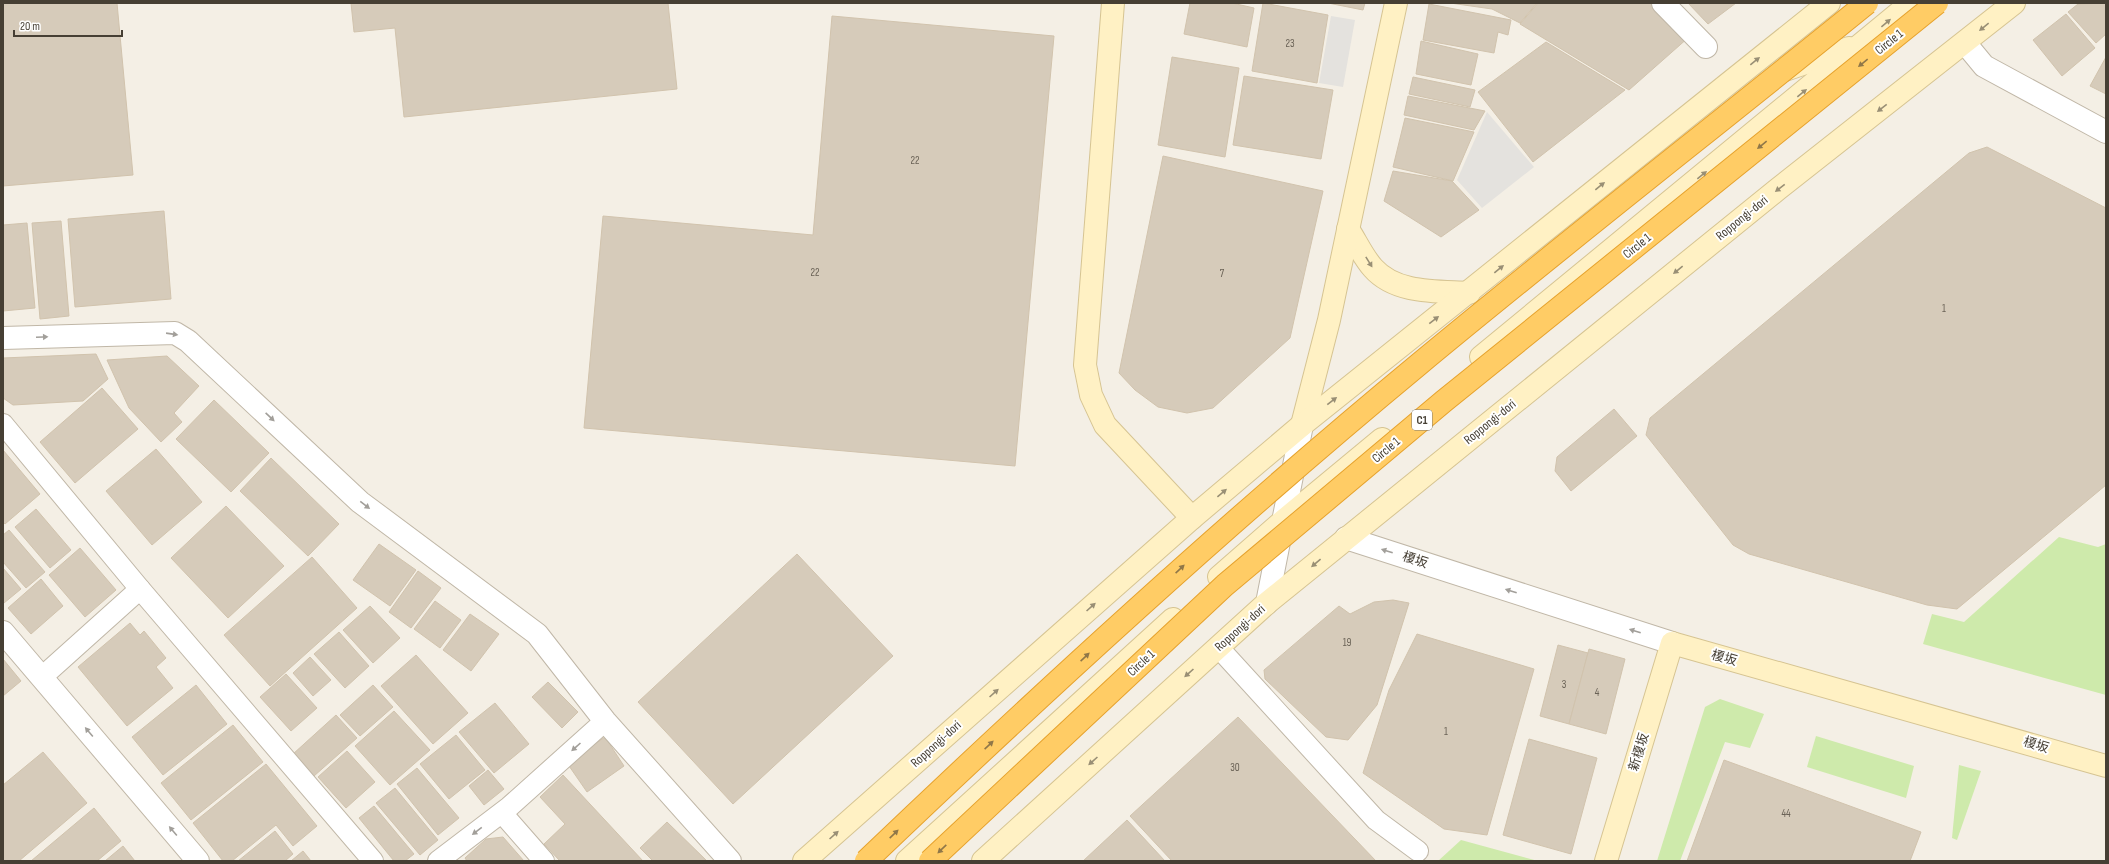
<svg xmlns="http://www.w3.org/2000/svg" width="2109" height="864" viewBox="0 0 2109 864" font-family="'Sofia Sans Condensed','Noto Sans JP',sans-serif">
  <style>
    .green { fill: #ceeaab }
    .parking { fill: #e4e2de }
    .building { fill: #d6cbba; stroke: #d1c3ad }
    .lines { fill: none; stroke-linecap: round; stroke-linejoin: round }
    .lane-casing { stroke: #c0b7a7; stroke-width: 22 }
    .street-casing { stroke: #c0b7a7; stroke-width: 24 }
    .secondary-casing { stroke: #d6c492; stroke-width: 24 }
    .lane { stroke: #fff; stroke-width: 20 }
    .street { stroke: #fff; stroke-width: 22 }
    .secondary { stroke: #fff1c4; stroke-width: 22 }
    .highway-bridge-casing { stroke: #e6a22d; stroke-width: 24; stroke-linecap: butt }
    .highway-bridge { stroke: #ffcc65; stroke-width: 22 }
    .oneway { fill: #998f75 }
    .oneway2 { fill: #907748 }
    .oneway3 { fill: #a29f9a }
    .labels { text-anchor: middle; dominant-baseline: central; stroke-width: 4; stroke-linejoin: round; paint-order: stroke }
    .number-label { font-size: 11px; fill: #6a6256 }
    .shield { fill: #fff; stroke: #7e7971; stroke-width: 1 }
    .shield-label { font-size: 12px; font-weight: bold; fill: #463f34 }
    .street-label { font-size: 13px; fill: #463f34; stroke: #fff }
  </style>
  <rect width="100%" height="100%" fill="#f4efe5"/>
  <g class="green">
    <polygon points="2059,537 2098,547 2106,544 2106,695 1923,644 1932,614 1964,622"/>
    <polygon points="1720,699 1764,714 1750,748 1725,742 1680,861 1657,861 1705,707"/>
    <polygon points="1816,736 1914,766 1906,798 1807,767"/>
    <polygon points="1959,765 1981,771 1957,840 1952,838"/>
    <polygon points="1461,840 1538,861 1438,861"/>
  </g>
  <g class="parking">
    <polygon points="1331,16 1355,20 1343,87 1319,83"/>
    <polygon points="1487,112 1534,167 1482,208 1457,180"/>
  </g>
  <g class="building">
    <polygon points="3,3 117,3 133,175 3,186"/>
    <polygon points="351,3 668,3 677,89 404,117 395,28 354,32"/>
    <polygon points="1190,3 1232,3 1254,8 1247,47 1184,34"/>
    <polygon points="1263,3 1328,15 1317,83 1252,71"/>
    <polygon points="1328,3 1365,3 1363,10"/>
    <polygon points="1450,3 1537,3 1520,23 1492,9"/>
    <polygon points="1538,3 1658,3 1689,37 1629,90 1520,24"/>
    <polygon points="1688,3 1736,3 1708,24"/>
    <polygon points="2106,3 2106,34 2096,43 2068,12 2078,4"/>
    <polygon points="1429,4 1511,20 1508,35 1498,32 1494,53 1423,40"/>
    <polygon points="2066,14 2095,48 2062,76 2033,40"/>
    <polygon points="832,16 1054,36 1015,466 584,428 603,216 813,235"/>
    <polygon points="1421,41 1478,54 1471,85 1416,74"/>
    <polygon points="1546,42 1625,90 1533,162 1478,92"/>
    <polygon points="1172,57 1239,68 1225,157 1158,145"/>
    <polygon points="2106,57 2106,94 2090,86"/>
    <polygon points="1244,76 1333,90 1321,159 1233,145"/>
    <polygon points="1413,77 1475,90 1470,107 1409,94"/>
    <polygon points="1408,96 1485,111 1474,130 1404,115"/>
    <polygon points="1405,118 1474,132 1453,181 1393,167"/>
    <polygon points="1987,147 2106,208 2106,485 1957,609 1927,605 1749,554 1733,545 1646,435 1650,418 1969,153"/>
    <polygon points="1163,156 1323,191 1290,338 1213,408 1187,413 1158,407 1135,390 1119,373"/>
    <polygon points="1393,171 1452,181 1479,210 1441,237 1384,201"/>
    <polygon points="164,211 171,299 75,307 68,219"/>
    <polygon points="61,221 69,316 40,319 32,223"/>
    <polygon points="27,223 35,308 3,311 3,225"/>
    <polygon points="96,354 108,379 83,401 13,405 3,398 3,358"/>
    <polygon points="167,356 199,386 174,413 182,422 161,442 129,408 107,360"/>
    <polygon points="102,388 138,429 75,483 40,442"/>
    <polygon points="214,400 269,453 231,492 176,439"/>
    <polygon points="1614,409 1637,436 1571,491 1555,471 1557,457"/>
    <polygon points="156,449 202,502 152,545 106,491"/>
    <polygon points="3,450 40,494 5,524 3,522"/>
    <polygon points="271,458 339,524 308,556 240,491"/>
    <polygon points="226,506 284,566 228,618 171,558"/>
    <polygon points="36,509 71,550 50,568 15,527"/>
    <polygon points="9,530 45,572 26,588 3,562 3,535"/>
    <polygon points="379,544 416,570 390,606 353,580"/>
    <polygon points="80,548 116,590 85,617 49,575"/>
    <polygon points="797,554 893,656 733,804 638,702"/>
    <polygon points="312,557 357,608 270,686 224,635"/>
    <polygon points="3,568 21,589 4,603 3,602"/>
    <polygon points="418,571 441,588 411,628 389,612"/>
    <polygon points="41,579 63,606 31,634 8,608"/>
    <polygon points="1393,600 1409,603 1377,705 1348,740 1326,737 1265,679 1264,670 1339,606 1350,614 1374,602"/>
    <polygon points="435,601 461,620 440,648 414,629"/>
    <polygon points="370,606 400,638 373,663 343,630"/>
    <polygon points="470,614 499,634 471,671 443,650"/>
    <polygon points="130,623 140,635 144,631 166,658 156,667 173,688 127,726 78,667"/>
    <polygon points="339,632 369,666 345,688 314,654"/>
    <polygon points="1417,634 1534,669 1487,835 1444,829 1363,773 1389,690"/>
    <polygon points="1558,645 1588,653 1569,724 1540,716"/>
    <polygon points="1589,649 1625,659 1606,734 1569,724"/>
    <polygon points="416,655 468,713 433,744 381,686"/>
    <polygon points="310,657 331,680 313,696 293,673"/>
    <polygon points="3,659 21,681 3,696"/>
    <polygon points="286,674 317,708 291,731 260,697"/>
    <polygon points="548,682 578,712 562,728 532,697"/>
    <polygon points="196,685 227,724 163,775 132,737"/>
    <polygon points="373,685 393,707 360,736 340,715"/>
    <polygon points="495,703 529,744 494,773 459,732"/>
    <polygon points="394,711 430,750 390,785 355,746"/>
    <polygon points="336,715 357,738 314,776 293,754"/>
    <polygon points="1238,717 1376,861 1172,861 1130,816"/>
    <polygon points="233,725 263,762 191,820 161,783"/>
    <polygon points="456,735 485,770 449,799 420,764"/>
    <polygon points="605,737 624,766 587,792 567,763"/>
    <polygon points="1529,739 1597,758 1571,854 1503,835"/>
    <polygon points="347,751 375,782 346,808 318,777"/>
    <polygon points="43,752 87,803 19,861 3,861 3,785"/>
    <polygon points="1724,760 1921,832 1910,861 1687,861"/>
    <polygon points="266,764 317,826 293,846 276,825 232,861 223,861 193,823"/>
    <polygon points="417,768 459,818 438,835 397,784"/>
    <polygon points="488,770 504,789 484,805 469,786"/>
    <polygon points="563,775 643,861 560,861 544,844 565,824 540,797"/>
    <polygon points="395,788 438,840 420,855 376,803"/>
    <polygon points="374,806 414,854 405,861 394,861 359,818"/>
    <polygon points="94,808 121,841 97,861 31,861"/>
    <polygon points="1127,820 1165,861 1083,861"/>
    <polygon points="667,822 707,861 653,861 640,848"/>
    <polygon points="275,831 293,854 285,861 238,861"/>
    <polygon points="503,837 524,861 467,861 465,858 486,839"/>
    <polygon points="123,846 135,861 105,861"/>
    <polygon points="303,851 311,861 291,861"/>
  </g>
  <g class="lines">
    <defs>
      <g id="lane">
        <polyline points="3,424 140,589 373,861"/>
        <polyline points="1218,647 1376,820 1418,851"/>
        <polyline points="42,677 140,589"/>
        <polyline points="502,813 544,861"/>
        <polyline points="438,861 509,807 605,721"/>
      </g>
      <g id="street">
        <polyline points="1663,3 1706,47"/>
        <polyline points="1965,43 1984,66 2106,132"/>
        <polyline points="3,338 175,333 188,341 360,502 537,634 605,721 730,861"/>
        <polyline points="1346,538 1672,643"/>
        <polyline points="1267,603 1302,425"/>
        <polyline points="3,632 198,861"/>
      </g>
      <g id="secondary">
        <polyline points="1113,3 1085,365 1091,395 1105,425 1192,518"/>
        <polyline points="1785,70 1849,48"/>
        <path d="M 1348,229 C 1356,241 1363,257 1373,268 C 1396,294 1437,291 1469,293"/>
        <polyline points="1481,357 1911,3"/>
        <polyline points="1302,425 1329,320 1396,3"/>
        <polyline points="1219,577 1283,521 1382,439"/>
        <polyline points="804,861 1192,518 1302,425 1829,3"/>
        <polyline points="907,861 1173,619"/>
        <polyline points="983,861 1267,603 1778,189 2014,3"/>
        <polyline points="1606,861 1672,643 2106,766"/>
      </g>
    </defs>
    <use href="#lane" class="lane-casing"/>
    <use href="#street" class="street-casing"/>
    <use href="#secondary" class="secondary-casing"/>
    <use href="#lane" class="lane"/>
    <use href="#street" class="street"/>
    <use href="#secondary" class="secondary"/>
    <defs>
      <g id="highway-bridge">
        <path d="M 866,861 C 1045,690 1227,523 1418,365 C 1566,242 1718,124 1867,3"/>
        <polyline points="930,861 1225,585 1444,401 1937,3"/>
      </g>
    </defs>
    <use href="#highway-bridge" class="highway-bridge-casing"/>
    <use href="#highway-bridge" class="highway-bridge"/>
  </g>
  <defs><path id="oneway-solid" d="M-6-.8H1V-3.2L6.5 0L1 3.2V.8H-6Z"/></defs>
  <g class="oneway">
    <use href="#oneway-solid" transform="translate(1886 23) rotate(-40)"/>
    <use href="#oneway-solid" transform="translate(1984 27) rotate(141)"/>
    <use href="#oneway-solid" transform="translate(1755 61) rotate(-39)"/>
    <use href="#oneway-solid" transform="translate(1802 93) rotate(-39)"/>
    <use href="#oneway-solid" transform="translate(1882 108) rotate(142)"/>
    <use href="#oneway-solid" transform="translate(1702 175) rotate(-39)"/>
    <use href="#oneway-solid" transform="translate(1600 186) rotate(-39)"/>
    <use href="#oneway-solid" transform="translate(1780 188) rotate(142)"/>
    <use href="#oneway-solid" transform="translate(1369 262) rotate(58)"/>
    <use href="#oneway-solid" transform="translate(1499 269) rotate(-39)"/>
    <use href="#oneway-solid" transform="translate(1678 270) rotate(141)"/>
    <use href="#oneway-solid" transform="translate(1434 320) rotate(-38)"/>
    <use href="#oneway-solid" transform="translate(1332 401) rotate(-38)"/>
    <use href="#oneway-solid" transform="translate(1222 493) rotate(-40)"/>
    <use href="#oneway-solid" transform="translate(1316 563) rotate(140)"/>
    <use href="#oneway-solid" transform="translate(1091 607) rotate(-42)"/>
    <use href="#oneway-solid" transform="translate(1189 673) rotate(138)"/>
    <use href="#oneway-solid" transform="translate(994 693) rotate(-42)"/>
    <use href="#oneway-solid" transform="translate(1093 761) rotate(138)"/>
    <use href="#oneway-solid" transform="translate(834 835) rotate(-42)"/>
  </g>
  <g class="oneway2">
    <use href="#oneway-solid" transform="translate(1863 63) rotate(141)"/>
    <use href="#oneway-solid" transform="translate(1762 145) rotate(141)"/>
    <use href="#oneway-solid" transform="translate(1180 569) rotate(-43)"/>
    <use href="#oneway-solid" transform="translate(1085 657) rotate(-43)"/>
    <use href="#oneway-solid" transform="translate(989 745) rotate(-43)"/>
    <use href="#oneway-solid" transform="translate(894 834) rotate(-44)"/>
    <use href="#oneway-solid" transform="translate(942 849) rotate(136)"/>
  </g>
  <g class="oneway3">
    <use href="#oneway-solid" transform="translate(172 334) rotate(8)"/>
    <use href="#oneway-solid" transform="translate(42 337) rotate(-2)"/>
    <use href="#oneway-solid" transform="translate(270 417) rotate(43)"/>
    <use href="#oneway-solid" transform="translate(365 505) rotate(38)"/>
    <use href="#oneway-solid" transform="translate(1387 551) rotate(-162)"/>
    <use href="#oneway-solid" transform="translate(1511 591) rotate(-162)"/>
    <use href="#oneway-solid" transform="translate(1635 631) rotate(-162)"/>
    <use href="#oneway-solid" transform="translate(89 732) rotate(-130)"/>
    <use href="#oneway-solid" transform="translate(576 747) rotate(138)"/>
    <use href="#oneway-solid" transform="translate(173 831) rotate(-130)"/>
    <use href="#oneway-solid" transform="translate(477 831) rotate(143)"/>
  </g>
  <g class="labels">
    <g class="number-label">
      <text x="1290" y="43">23</text>
      <text x="915" y="160">22</text>
      <text x="815" y="272">22</text>
      <text x="1222" y="273">7</text>
      <text x="1944" y="308">1</text>
      <text x="1347" y="642">19</text>
      <text x="1564" y="684">3</text>
      <text x="1597" y="692">4</text>
      <text x="1446" y="731">1</text>
      <text x="1235" y="767">30</text>
      <text x="1786" y="813">44</text>
    </g>
    <rect class="shield" x="1412" y="410" width="20" height="20" rx="3"/>
    <g class="shield-label">
      <text x="1422" y="420">C1</text>
    </g>
    <g class="street-label">
      <text transform="translate(1889 42) rotate(-39)">Circle 1</text>
      <text transform="translate(1742 218) rotate(-39)">Roppongi-dori</text>
      <text transform="translate(1637 246) rotate(-39)">Circle 1</text>
      <text transform="translate(1490 422) rotate(-39)">Roppongi-dori</text>
      <text transform="translate(1386 450) rotate(-40)">Circle 1</text>
      <text transform="translate(1415 560) rotate(18)">榎坂</text>
      <text transform="translate(1240 628) rotate(-42)">Roppongi-dori</text>
      <text transform="translate(1724 658) rotate(16)">榎坂</text>
      <text transform="translate(1141 663) rotate(-43)">Circle 1</text>
      <text transform="translate(936 744) rotate(-42)">Roppongi-dori</text>
      <text transform="translate(2036 745) rotate(17)">榎坂</text>
      <text transform="translate(1639 752) rotate(-73)">新榎坂</text>
    </g>
  </g>
  <rect width="2109" height="864" fill="none" stroke="#463f34" stroke-width="8"/>
  <path d="M14 30v6h108v-6" fill="none" stroke="#463f34" stroke-width="2"/>
  <text x="20" y="30" font-size="12" fill="#463f34" stroke="#ffffff" stroke-width="3" paint-order="stroke">20 m</text>
</svg>
